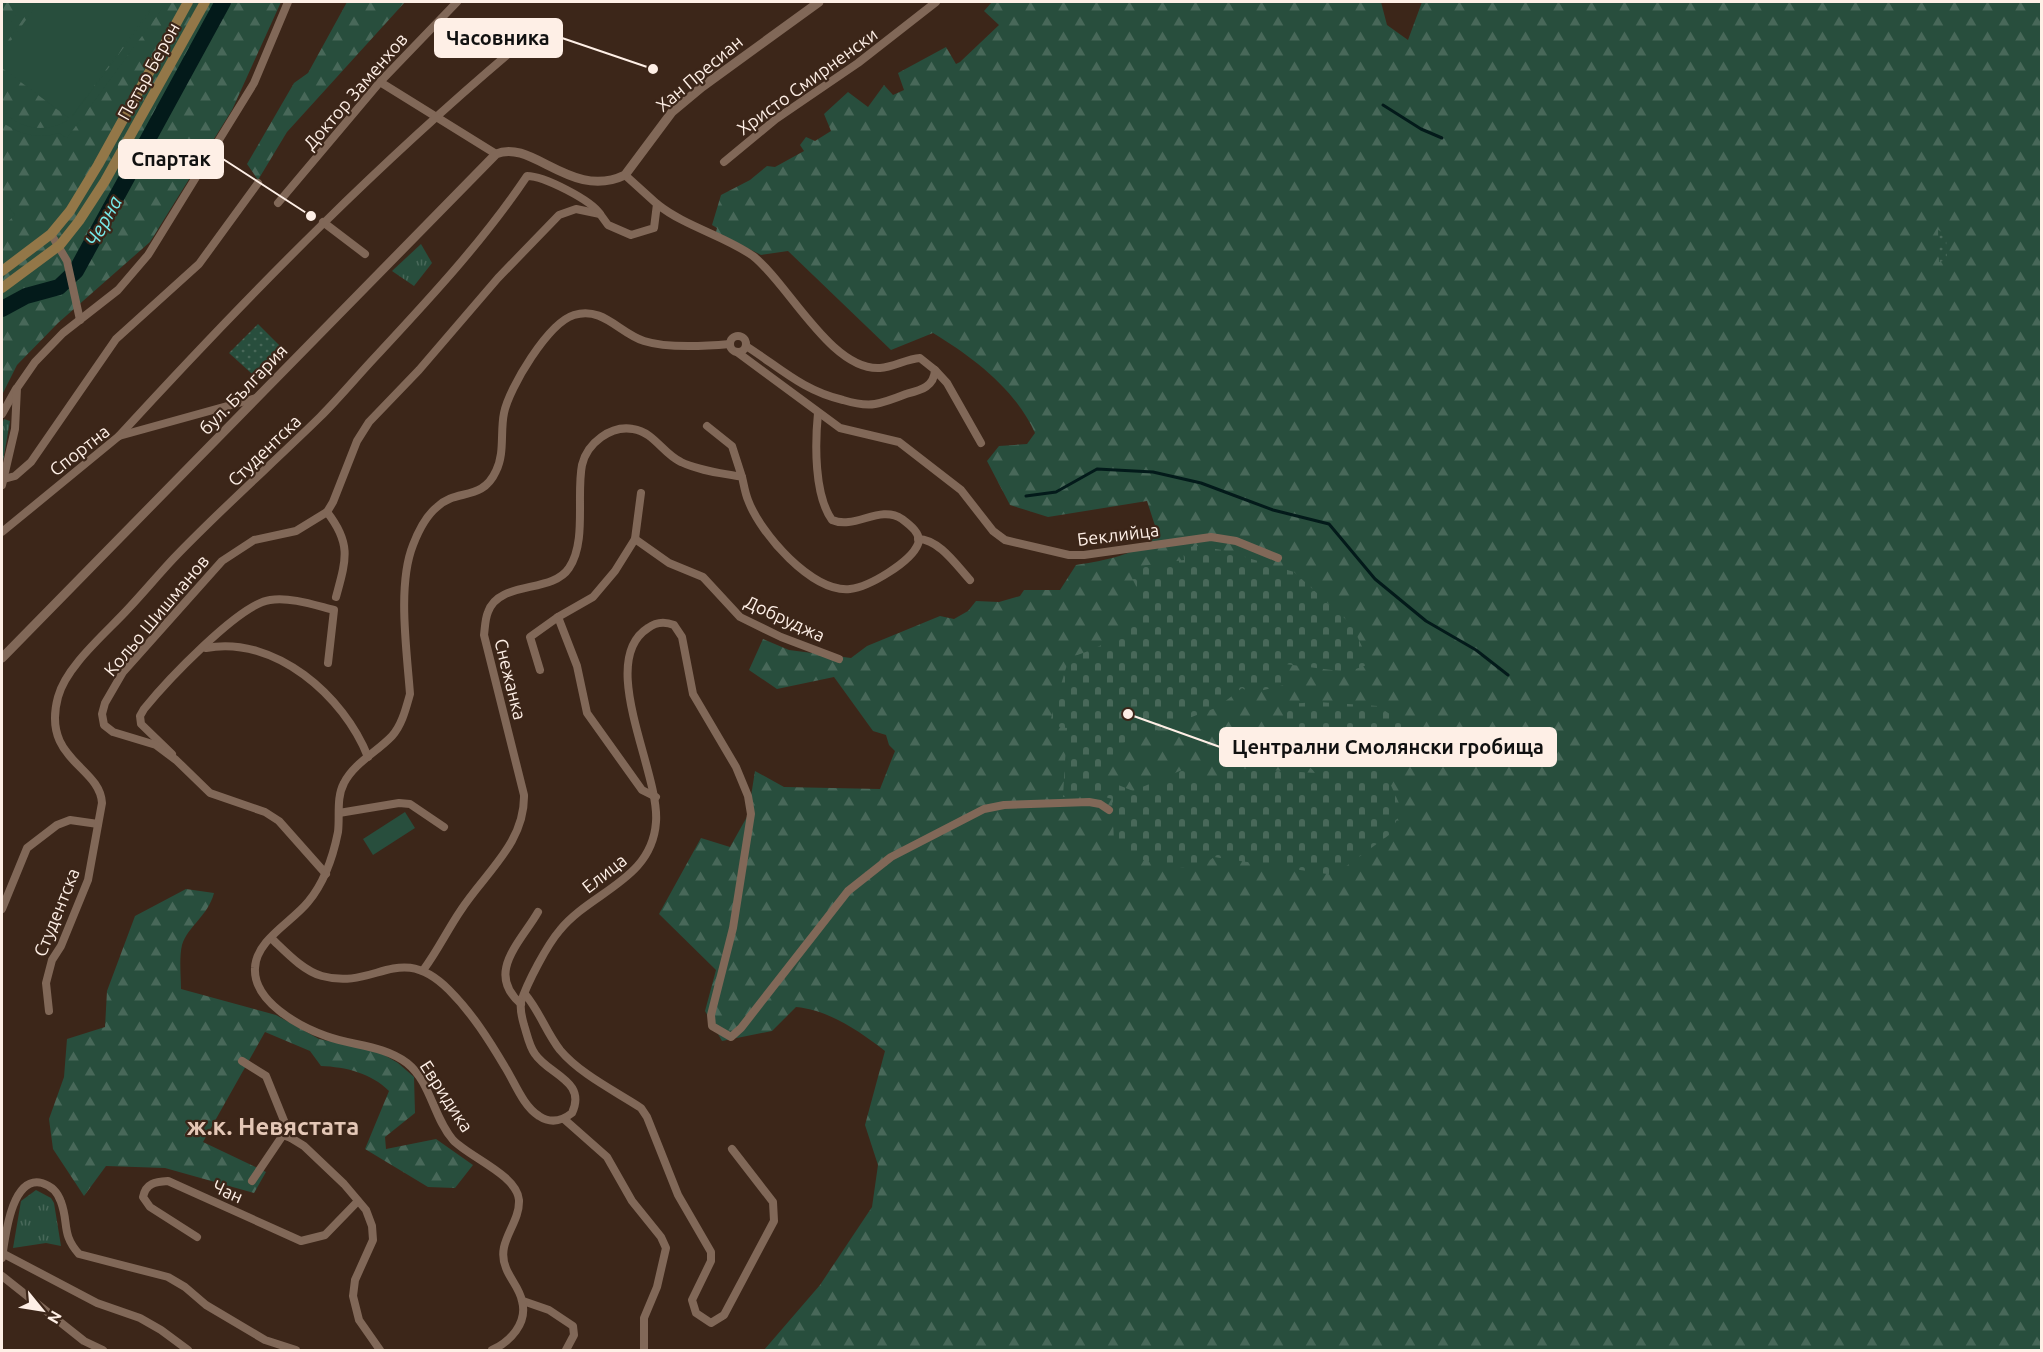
<svg xmlns="http://www.w3.org/2000/svg" width="2043" height="1352" viewBox="0 0 2043 1352" font-family="Ubuntu,sans-serif">
  <style>
    .grass { fill: url(#grass-tufts) }
    .forest { fill: url(#forest-firs) }
    .cemetery { fill: url(#cemetery-stones) }
    .park { fill: url(#park-dots) }
    .pitch { fill: #284e3d; fill-rule: evenodd }
    .lines { fill: none; stroke-linecap: round; stroke-linejoin: round }
    .stream { stroke: #031a1a; stroke-width: 3 }
    .river { stroke: #031a1a; stroke-width: 16 }
    .minor { stroke: #816858; stroke-width: 8 }
    .tertiary { stroke: #816858; stroke-width: 9 }
    .secondary { stroke: #937748; stroke-width: 10 }
    .labels { text-anchor: middle; dominant-baseline: central; stroke-width: 4.5; stroke-linejoin: round; paint-order: stroke }
    .street-label { font-size: 18px; fill: #feefe6; stroke: #3c2619 }
    .water-label { font-size: 20px; font-style: italic; fill: #77eaeb; stroke: #3c2619 }
    .district-label { font-size: 24px; font-weight: bold; fill: #e4c7b6; stroke: #3c2619 }
    .leader { fill: none; stroke: #feefe6; stroke-width: 2 }
    .callout-dot { fill: #feefe6; stroke: #3c2619; stroke-width: 2 }
    .callout { fill: #feefe6; stroke: #feefe6; stroke-width: 2 }
    .callout-label { font-size: 20px; text-anchor: middle; font-weight: bold; fill: #111 }
  </style>
  <defs>
    <pattern id="grass-tufts" width="24" height="20" patternUnits="userSpaceOnUse" patternTransform="scale(1.5)"><rect width="24" height="20" fill="#284e3d"/><path d="M3 7l-1-3M5 7V3M7 7l1-3M15 17l-1-3M17 17v-4M19 17l1-3" fill="none" stroke="#486859"/></pattern>
    <pattern id="forest-firs" width="22" height="20" patternUnits="userSpaceOnUse" patternTransform="scale(1.5)"><rect width="22" height="20" fill="#284e3d"/><path d="M5 1l3.5 6h-7zM16 11l3.5 6h-7z" fill="#486859"/></pattern>
    <pattern id="cemetery-stones" width="16" height="16" patternUnits="userSpaceOnUse" patternTransform="scale(1.5)"><rect width="16" height="16" fill="#284e3d"/><path d="M2 7V4a2 2 0 0 1 4 0v3zM10 15v-3a2 2 0 0 1 4 0v3z" fill="#486859"/></pattern>
    <pattern id="park-dots" width="8" height="8" patternUnits="userSpaceOnUse" patternTransform="scale(1.5)"><rect width="8" height="8" fill="#284e3d"/><path d="M2 2h.1M6 6h.1" fill="none" stroke="#486859" stroke-width="1.8" stroke-linecap="round"/></pattern>
  </defs>
  <rect width="100%" height="100%" fill="#3c2619"/>
  <g class="grass">
    <polygon points="421,244 432,263 414,286 392,271"/>
    <polygon points="4,419 10,421 2,467 2,424"/>
    <polygon points="36,1190 51,1198 54,1203 61,1246 46,1243 13,1248 21,1201"/>
  </g>
  <g class="forest">
    <polygon points="2,2 281,2 232,110 150,242 58,323 17,365 2,395"/>
    <polygon points="347,2 405,2 287,132 258,180 247,164 294,83 308,73"/>
    <path d="M 992,2 L 1381,2 L 1387,25 L 1408,40 L 1422,2 L 2041,2 L 2041,1350 L 764,1350 L 820,1285 L 872,1207 L 878,1165 L 865,1125 L 885,1051 C 859,1031 829,1010 796,1007 L 772,1031 L 722,1041 L 705,1011 L 716,970 L 659,914 L 701,838 L 730,847 L 748,815 L 755,771 L 784,787 L 880,789 L 895,751 L 889,745 L 886,735 L 873,731 L 834,677 L 777,689 L 749,670 L 763,639 L 789,650 L 851,658 L 867,646 L 940,616 L 954,619 L 968,611 L 976,601 L 999,602 L 1020,596 L 1024,590 L 1060,590 L 1076,565 C 1106,560 1134,556 1158,535 L 1147,501 L 1048,517 L 1010,505 L 987,461 L 999,446 L 1027,444 L 1035,433 C 1016,390 973,357 933,333 L 891,350 L 788,251 L 761,255 L 716,232 L 717,228 L 712,225 L 721,195 L 750,180 L 767,166 L 775,167 L 804,151 L 800,145 L 806,137 L 815,141 L 831,131 L 824,114 L 848,92 L 868,107 L 884,85 L 893,95 L 904,90 L 898,73 L 946,47 L 956,64 L 960,62 L 999,25 L 984,11 Z"/>
    <path d="M 186,889 L 214,893 C 208,916 188,926 182,945 C 179,958 181,976 181,989 L 276,1015 L 319,1039 L 379,1052 L 398,1063 L 414,1077 L 415,1113 L 385,1137 L 386,1149 L 436,1139 L 473,1165 L 455,1188 L 428,1187 L 365,1149 L 389,1091 C 371,1073 346,1067 321,1066 L 310,1051 L 265,1032 L 203,1142 L 266,1172 L 254,1193 L 165,1168 L 106,1166 L 84,1196 L 53,1149 L 49,1119 L 64,1077 L 67,1039 L 105,1027 L 107,991 L 135,916 Z"/>
  </g>
  <path class="cemetery" d="M 1197,546 L 1222,550 L 1294,572 L 1352,625 L 1370,664 L 1347,672 L 1285,664 L 1284,685 L 1251,693 L 1242,688 L 1218,707 L 1123,743 L 1119,757 L 1105,761 L 1106,780 L 1133,791 L 1182,770 L 1213,783 L 1224,772 L 1236,768 L 1316,773 L 1278,738 L 1287,704 L 1318,702 L 1378,706 L 1416,732 L 1381,763 L 1402,810 L 1389,835 L 1334,875 L 1214,857 C 1189,879 1146,860 1118,852 L 1114,841 L 1112,799 L 1091,793 L 1063,797 L 1067,728 L 1049,725 L 1069,658 C 1104,646 1130,635 1142,598 L 1127,568 L 1184,560 L 1183,548 Z"/>
  <g class="park">
    <polygon points="1938,230 1946,234 1947,260 1939,262"/>
    <polygon points="258,324 287,353 260,381 229,353"/>
  </g>
  <g class="pitch">
    <polygon points="25,2 35,2 2,49 2,35"/>
    <path d="M 39,2 L 167,2 L 67,138 L 59,133 C 39,140 18,134 2,122 L 2,109 C 18,130 47,134 70,119 L 2,68 L 2,53 ZM 151,8 L 148,15 L 72,117 L 72,116 Z"/>
    <polygon points="2,199 15,215 2,227"/>
    <polygon points="405,812 415,828 373,855 363,839"/>
  </g>
  <g class="lines">
    <g class="stream">
      <polyline points="1383,105 1421,129 1442,138"/>
      <polyline points="1026,496 1056,492 1097,469 1153,472 1201,483 1273,510 1329,524 1375,579 1426,621 1476,650 1508,675"/>
    </g>
    <polyline class="river" points="2,309 26,296 59,287 76,271 223,2"/>
    <g class="minor">
      <polyline points="380,82 496,154"/>
      <polyline points="724,162 776,119 858,63 936,2"/>
      <polyline points="278,203 380,82 457,2"/>
      <path d="M 657,204 C 686,227 723,235 753,256 C 788,283 831,371 880,368 C 894,367 906,359 920,358 L 935,370 C 934,387 921,390 906,394 C 896,398 886,402 875,404 C 864,406 853,403 843,400 C 803,391 779,367 746,346"/>
      <polyline points="323,222 365,254"/>
      <polyline points="51,234 67,261 80,320"/>
      <circle cx="738" cy="344" r="8"/>
      <polyline points="737,352 840,428 899,442 961,490 993,531 1005,540 1069,555 1084,555 1211,537 1236,541 1278,558"/>
      <polyline points="935,370 947,383 981,443"/>
      <polyline points="2,414 16,389"/>
      <polyline points="707,426 732,446 742,477"/>
      <path d="M 119,436 C 251,292 387,154 537,30"/>
      <polyline points="4,479 15,476 31,462 116,339 199,264 258,183"/>
      <polyline points="2,485 15,429 17,388 35,362 63,333 118,290 148,255 254,83 288,2"/>
      <path d="M 327,512 C 352,544 346,560 336,597"/>
      <polyline points="2,532 119,436 256,398"/>
      <polyline points="635,539 669,563 703,577 740,617 781,637 839,659"/>
      <path d="M 918,539 C 939,539 957,566 970,580"/>
      <polyline points="558,617 577,666 587,713 642,790 656,797"/>
      <path d="M 206,648 C 275,635 344,696 368,757"/>
      <polyline points="540,670 530,637 558,617 593,597 615,571 635,539 641,493"/>
      <path d="M 172,754 L 141,724 L 140,716 L 144,709 C 165,683 239,604 270,600 C 291,597 314,605 334,610 L 328,663"/>
      <polyline points="339,813 399,803 410,804 444,827"/>
      <polyline points="326,874 279,821 265,812 210,793 176,760 156,745 113,732 104,725 102,714 105,703 123,672 222,561 254,540 296,531 327,512 333,502 357,441 369,422 419,370 498,278 559,215 576,209 600,214 608,225 631,235 654,228 657,204 625,175"/>
      <polyline points="2,909 27,848 57,825 70,820 98,824"/>
      <path d="M 271,938 C 285,951 303,971 322,976 C 376,991 399,940 449,990 C 472,1013 489,1040 505,1067 C 515,1083 523,1106 539,1116 C 551,1124 562,1121 572,1113 C 587,1081 549,1075 535,1054 C 529,1046 527,1034 524,1025 C 522,1018 520,1008 521,1002 C 527,983 547,945 560,930 C 592,891 652,880 656,822 C 660,772 596,661 648,628 C 656,622 664,621 674,625 L 682,637 L 693,694 L 736,767 L 748,796 L 751,814 L 733,928 L 711,1015 L 712,1026 L 731,1037 L 741,1028 L 848,891 L 891,857 L 984,809 L 1004,805 L 1089,802 L 1100,804 L 1109,810"/>
      <path d="M 424,969 C 438,950 448,929 461,910 C 485,873 525,843 524,795 L 484,635 C 485,628 485,619 488,612 C 499,580 552,594 569,568 C 587,542 576,495 582,465 C 587,443 611,425 633,429 C 654,432 663,454 681,462 C 700,471 722,473 742,477 C 744,485 745,493 748,500 C 760,533 812,593 850,589 C 869,587 911,562 918,544 C 922,534 910,525 902,519 C 880,504 855,530 832,520 C 814,495 815,443 818,413"/>
      <path d="M 525,994 C 540,1012 546,1032 560,1050 C 580,1074 615,1091 641,1108 L 647,1117 L 678,1195 L 711,1252 L 711,1261 L 692,1300 L 696,1313 L 711,1323 L 724,1315 L 774,1221 L 773,1202 L 732,1149"/>
      <path d="M 521,1004 C 485,973 520,943 538,912"/>
      <path d="M 49,1011 L 46,983 L 52,960 L 61,946 L 88,880 L 102,803 C 100,766 41,760 58,697 C 66,666 107,632 128,609 C 144,592 158,575 174,558 C 221,509 272,464 320,417 C 341,396 359,374 379,353 C 431,297 484,240 527,176 C 544,176 591,200 600,214"/>
      <polyline points="242,1061 266,1076 291,1138 304,1146 344,1184 366,1210 372,1226 373,1240 355,1280 353,1296 359,1320 380,1350"/>
      <polyline points="564,1119 607,1157 632,1201 661,1237 666,1248 657,1287 644,1318 644,1350"/>
      <polyline points="252,1181 283,1135 291,1138"/>
      <path d="M 197,1237 L 150,1207 L 143,1197 C 146,1183 155,1182 168,1181 L 301,1241 L 325,1235 L 358,1201"/>
      <polyline points="2,1253 97,1303 140,1318 161,1330 188,1350"/>
      <path d="M 2,1258 C 5,1239 11,1175 42,1183 C 52,1186 58,1193 61,1202 C 69,1223 61,1234 79,1254 L 168,1277 L 185,1287 L 206,1305 L 265,1340 L 296,1350"/>
      <polyline points="2,1276 84,1341 103,1350"/>
      <polyline points="523,1301 549,1310 573,1326 574,1335 566,1350"/>
      <path d="M 492,1350 C 510,1342 528,1323 522,1301 C 520,1289 510,1279 506,1268 C 495,1242 520,1225 519,1200 C 517,1175 469,1157 453,1140 C 433,1117 431,1082 407,1063 C 383,1045 353,1046 326,1036 C 298,1026 253,1001 255,968 C 256,940 292,922 308,902 C 324,883 333,857 338,832 C 340,816 336,798 344,783 C 354,763 377,752 392,736 C 402,725 406,708 410,694 C 407,652 397,585 413,545 C 418,532 426,516 437,507 C 456,488 482,502 496,471 C 505,453 500,432 504,413 C 509,388 548,323 574,315 C 603,306 619,333 644,341 C 666,348 707,346 730,344"/>
    </g>
    <path class="tertiary" d="M 2,658 L 496,154 C 532,138 571,201 625,175 L 672,112 L 702,87 L 819,2"/>
    <g class="secondary">
      <polyline points="2,271 51,234 70,211 98,165 188,2"/>
      <polyline points="2,288 60,245 79,221 105,181 205,2"/>
    </g>
  </g>
  <g class="labels">
    <g class="street-label">
      <text transform="translate(148 71) rotate(-61)">Петър Берон</text>
      <text transform="translate(699 73) rotate(-40)">Хан Пресиан</text>
      <text transform="translate(807 81) rotate(-36)">Христо Смирненски</text>
      <text transform="translate(355 91) rotate(-49)">Доктор Заменхов</text>
      <text transform="translate(243 389) rotate(-46)">бул. България</text>
      <text transform="translate(79 450) rotate(-38)">Спортна</text>
      <text transform="translate(264 450) rotate(-44)">Студентска</text>
      <text transform="translate(1118 534) rotate(-7)">Беклийца</text>
      <text transform="translate(156 615) rotate(-50)">Кольо Шишманов</text>
      <text transform="translate(785 618) rotate(25)">Добруджа</text>
      <text transform="translate(511 679) rotate(76)">Снежанка</text>
      <text transform="translate(604 873) rotate(-38)">Елица</text>
      <text transform="translate(56 912) rotate(-68)">Студентска</text>
      <text transform="translate(447 1096) rotate(57)">Евридика</text>
      <text transform="translate(228 1191) rotate(24)">Чан</text>
    </g>
    <g class="water-label">
      <text transform="translate(103 221) rotate(-61)">Черна</text>
    </g>
    <g class="district-label">
      <text x="273" y="1126">ж.к. Невястата</text>
    </g>
  </g>
  <path class="leader" d="M653 69L562 38M311 216L223 159M1128 714L1220 747"/>
  <g class="callout-dot">
    <circle cx="653" cy="69" r="6"/>
    <circle cx="311" cy="216" r="6"/>
    <circle cx="1128" cy="714" r="6"/>
  </g>
  <g class="callout">
    <rect x="435" y="19" width="127" height="38" rx="6"/>
    <rect x="119" y="140" width="104" height="38" rx="6"/>
    <rect x="1220" y="728" width="336" height="38" rx="6"/>
  </g>
  <g class="callout-label">
    <text x="498" y="45">Часовника</text>
    <text x="171" y="166">Спартак</text>
    <text x="1388" y="754">Централни Смолянски гробища</text>
  </g>
  <rect width="2043" height="1352" fill="none" stroke="#feefe6" stroke-width="6"/>
  <g transform="translate(42 1310) rotate(120)" stroke="#3c2619" stroke-width="4.5" paint-order="stroke">
  <path d="M0-4.5L10 22L0 15L-10 22Z" fill="#feefe6"/>
  <text y="-9" font-size="16" font-weight="bold" text-anchor="middle" fill="#feefe6">N</text>
  </g>
</svg>
